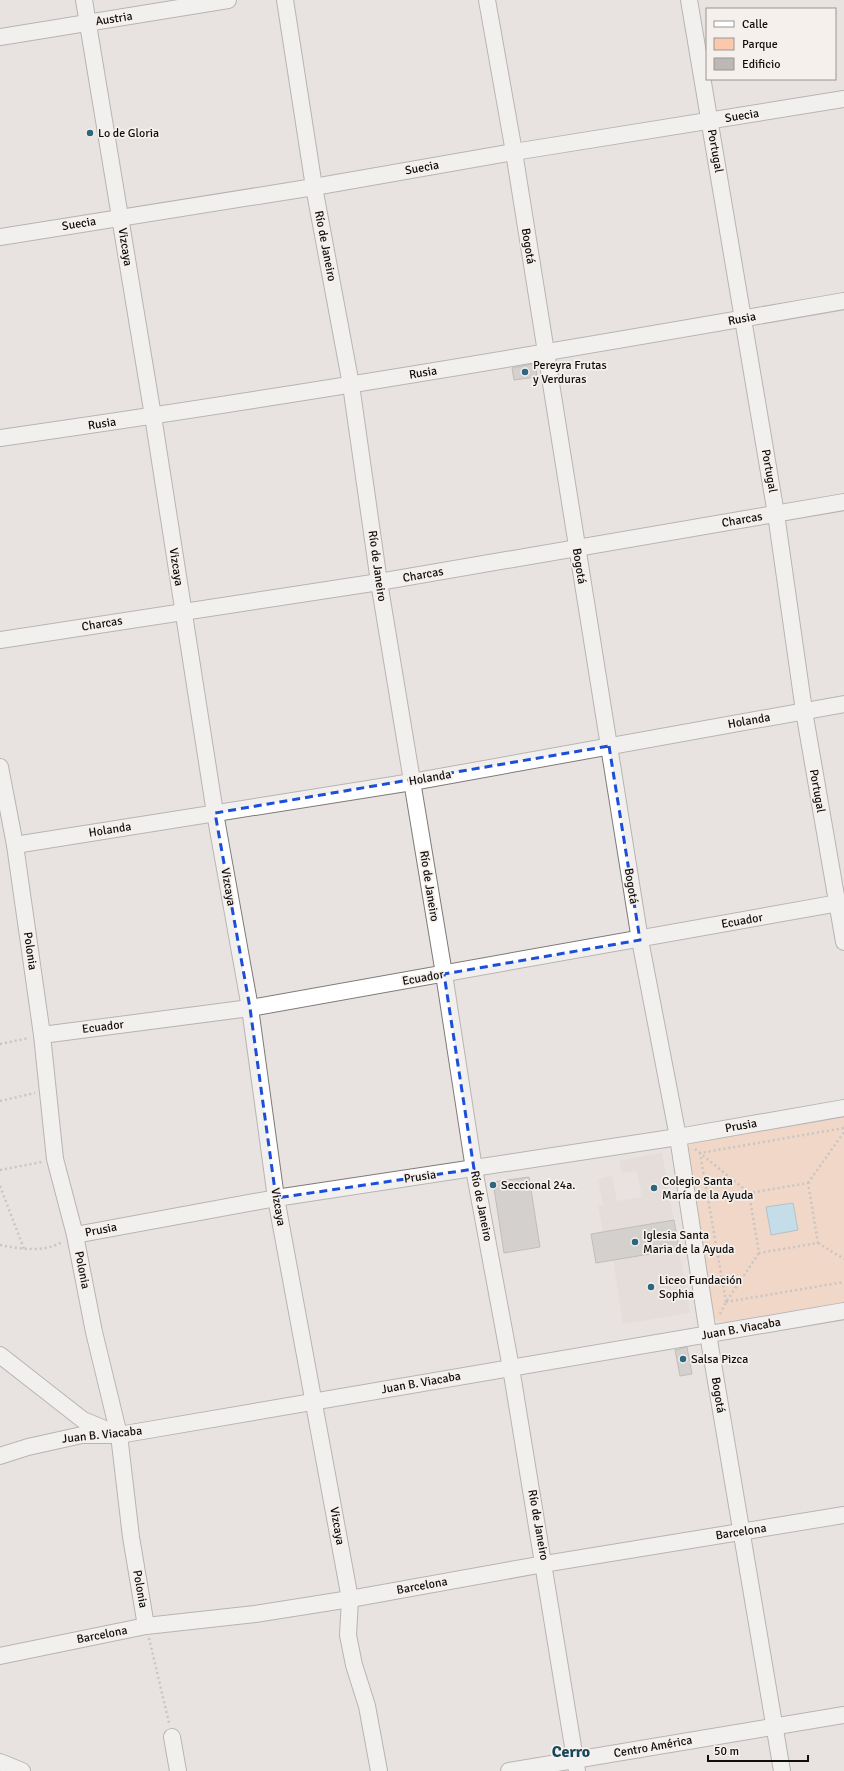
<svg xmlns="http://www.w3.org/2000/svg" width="844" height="1771" viewBox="0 0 844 1771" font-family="Signika,sans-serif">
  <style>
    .built { fill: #e3d6d0 }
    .green { fill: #fcc8ac }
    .water { fill: #99d6f1; stroke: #709aad }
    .building { fill: #bdb8b6; stroke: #928d8a }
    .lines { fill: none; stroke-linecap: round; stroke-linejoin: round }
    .minor-casing { stroke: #7f7a78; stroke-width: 18 }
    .path { stroke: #a39f9d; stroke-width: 2.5; stroke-dasharray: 2 3; stroke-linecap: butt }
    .minor { stroke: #fff; stroke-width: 16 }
    .marked { fill: none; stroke: #1d4ed8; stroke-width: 3; stroke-dasharray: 8 5; stroke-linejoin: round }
    .poi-dot { fill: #2b677e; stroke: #f6f0ed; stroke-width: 1.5 }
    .labels { text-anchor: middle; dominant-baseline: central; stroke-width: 3.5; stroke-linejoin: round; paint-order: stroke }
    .street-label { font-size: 12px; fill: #110f0e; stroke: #f6f0ed }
    .poi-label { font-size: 12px; fill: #110f0e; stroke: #f6f0ed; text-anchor: start }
    .district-label { font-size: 16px; font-weight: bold; fill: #164759; stroke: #f6f0ed }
  </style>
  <rect width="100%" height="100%" fill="#e8e3e0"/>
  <g class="built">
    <polygon points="662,1152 674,1220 603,1233 598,1206 603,1205 598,1179 612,1176 617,1201 642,1197 637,1171 622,1173 619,1161"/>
    <polygon points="679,1249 690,1313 623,1324 613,1260"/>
  </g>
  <polygon class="green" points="844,1117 844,1302 724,1322 717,1321 712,1314 687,1149 690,1144 698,1142"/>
  <polygon class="water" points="793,1203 798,1230 771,1235 766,1207"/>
  <g class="building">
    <polygon points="532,364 536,368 537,377 514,380 512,368"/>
    <polygon points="529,1177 540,1247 504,1253 493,1182"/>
    <polygon points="674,1220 679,1249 596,1263 591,1234"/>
    <polygon points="687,1347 692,1374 680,1376 675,1350"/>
  </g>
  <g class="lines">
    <defs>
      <g id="minor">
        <polyline points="84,0 153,416 215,813 250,1008 276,1198 350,1599 348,1635 354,1665 367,1706 379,1771"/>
        <polyline points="285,0 314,187 351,385 379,582 444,974 474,1169 511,1368 577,1771"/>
        <polyline points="487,0 514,152 640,940 678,1137 708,1334 782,1771"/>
        <polyline points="689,0 776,514 804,711 844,942"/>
        <polyline points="0,37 228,0"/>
        <polyline points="0,237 314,187 514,152 844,99"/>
        <path d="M 0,438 C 282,398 563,350 844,301"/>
        <polyline points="0,640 379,582 844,502"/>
        <polyline points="0,767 15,845 42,1035 55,1159 75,1235 94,1332 119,1435 131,1537 146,1626"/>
        <polyline points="15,845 412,782 844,704"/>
        <polyline points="42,1035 250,1008 844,902"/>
        <polyline points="75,1235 276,1198 678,1137 844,1108"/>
        <polyline points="0,1355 83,1420 112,1432"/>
        <polyline points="0,1456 28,1447 82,1435 119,1435 844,1311"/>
        <polyline points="0,1656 146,1626 255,1614 350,1599 544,1564 844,1515"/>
        <polyline points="172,1737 178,1771"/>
        <polyline points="0,1762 22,1771"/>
        <polyline points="509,1771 844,1715"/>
      </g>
    </defs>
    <use href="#minor" class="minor-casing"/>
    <g class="path">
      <polyline points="0,1044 29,1038"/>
      <polyline points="0,1101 35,1093"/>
      <polyline points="695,1149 749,1193 759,1253 818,1243 808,1183 749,1193"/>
      <polyline points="0,1170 42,1162"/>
      <polyline points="808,1183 844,1132"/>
      <polyline points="0,1186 24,1249"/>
      <polyline points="818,1243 844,1259"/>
      <path d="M 0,1245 C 21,1249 43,1253 62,1242"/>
      <polyline points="726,1302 700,1153 844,1128"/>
      <polyline points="726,1302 844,1282"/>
      <polyline points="720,1314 726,1302 759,1253"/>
      <polyline points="149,1638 169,1723"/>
    </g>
    <use href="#minor" class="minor"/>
  </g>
  <path d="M0 0H844V1771H0ZM 609,746 L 640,940 L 444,974 L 474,1169 L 276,1198 L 250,1008 L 215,813 Z" fill="#e8e3e0" fill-opacity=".55" fill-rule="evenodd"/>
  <path class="marked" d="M 609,746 L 640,940 L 444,974 L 474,1169 L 276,1198 L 250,1008 L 215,813 Z"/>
  <g class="poi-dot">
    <circle cx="90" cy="133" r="4"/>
    <circle cx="525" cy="372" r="4"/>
    <circle cx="493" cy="1185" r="4"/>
    <circle cx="654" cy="1188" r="4"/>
    <circle cx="635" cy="1242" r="4"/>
    <circle cx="651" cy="1287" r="4"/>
    <circle cx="683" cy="1359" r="4"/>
  </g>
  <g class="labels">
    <g class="street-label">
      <text transform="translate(114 19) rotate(-9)">Austria</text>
      <text transform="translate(742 116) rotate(-9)">Suecia</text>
      <text transform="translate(715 151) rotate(80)">Portugal</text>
      <text transform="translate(422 168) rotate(-10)">Suecia</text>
      <text transform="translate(79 224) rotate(-9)">Suecia</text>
      <text transform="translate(325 246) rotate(79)">Río de Janeiro</text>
      <text transform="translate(528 246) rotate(81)">Bogotá</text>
      <text transform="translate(125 247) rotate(81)">Vizcaya</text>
      <text transform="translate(742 319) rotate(-10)">Rusia</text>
      <text transform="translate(423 373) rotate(-9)">Rusia</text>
      <text transform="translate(102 424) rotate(-8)">Rusia</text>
      <text transform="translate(769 471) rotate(80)">Portugal</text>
      <text transform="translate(742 520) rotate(-10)">Charcas</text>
      <text transform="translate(377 566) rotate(82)">Río de Janeiro</text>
      <text transform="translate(579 566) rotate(81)">Bogotá</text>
      <text transform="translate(176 567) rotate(81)">Vizcaya</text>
      <text transform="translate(423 575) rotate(-10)">Charcas</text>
      <text transform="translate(102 624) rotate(-9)">Charcas</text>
      <text transform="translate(749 721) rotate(-10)">Holanda</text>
      <text transform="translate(430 778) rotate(-10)">Holanda</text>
      <text transform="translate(817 791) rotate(80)">Portugal</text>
      <text transform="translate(110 830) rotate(-9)">Holanda</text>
      <text transform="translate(429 886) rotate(81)">Río de Janeiro</text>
      <text transform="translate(631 886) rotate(81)">Bogotá</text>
      <text transform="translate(228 887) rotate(80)">Vizcaya</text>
      <text transform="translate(742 921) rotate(-10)">Ecuador</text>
      <text transform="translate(30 951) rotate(82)">Polonia</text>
      <text transform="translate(423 978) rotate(-10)">Ecuador</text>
      <text transform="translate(103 1027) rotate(-7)">Ecuador</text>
      <text transform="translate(741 1126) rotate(-10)">Prusia</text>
      <text transform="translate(420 1177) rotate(-8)">Prusia</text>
      <text transform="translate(481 1206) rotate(79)">Río de Janeiro</text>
      <text transform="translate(278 1207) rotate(80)">Vizcaya</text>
      <text transform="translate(101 1230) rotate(-11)">Prusia</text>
      <text transform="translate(82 1270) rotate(79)">Polonia</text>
      <text transform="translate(741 1329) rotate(-10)">Juan B. Viacaba</text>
      <text transform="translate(421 1383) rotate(-10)">Juan B. Viacaba</text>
      <text transform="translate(718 1395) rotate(81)">Bogotá</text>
      <text transform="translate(102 1435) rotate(-6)">Juan B. Viacaba</text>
      <text transform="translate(538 1525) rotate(80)">Río de Janeiro</text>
      <text transform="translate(337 1526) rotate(80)">Vizcaya</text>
      <text transform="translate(741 1532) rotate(-9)">Barcelona</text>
      <text transform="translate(422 1586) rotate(-10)">Barcelona</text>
      <text transform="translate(140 1589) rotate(80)">Polonia</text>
      <text transform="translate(102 1635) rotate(-11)">Barcelona</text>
      <text transform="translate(653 1747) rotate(-10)">Centro América</text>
    </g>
    <g class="poi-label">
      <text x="98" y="133">Lo de Gloria</text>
      <text x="533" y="365">Pereyra Frutas<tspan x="533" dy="14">y Verduras</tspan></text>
      <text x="662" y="1181">Colegio Santa<tspan x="662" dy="14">María de la Ayuda</tspan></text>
      <text x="501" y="1185">Seccional 24a.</text>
      <text x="643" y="1235">Iglesia Santa<tspan x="643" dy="14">Maria de la Ayuda</tspan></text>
      <text x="659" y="1280">Liceo Fundación<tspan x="659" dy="14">Sophia</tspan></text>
      <text x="691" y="1359">Salsa Pizca</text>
    </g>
    <g class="district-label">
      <text x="571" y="1752">Cerro</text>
    </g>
  </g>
  <rect x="706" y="8" width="130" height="72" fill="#f6f0ed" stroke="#9a9694"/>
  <rect x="714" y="21" width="20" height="6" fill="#ffffff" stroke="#9a9694"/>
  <text x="742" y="28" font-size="12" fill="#110f0e">Calle</text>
  <rect x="714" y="38" width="20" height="12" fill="#fcc8ac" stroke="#9a9694"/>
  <text x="742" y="48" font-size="12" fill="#110f0e">Parque</text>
  <rect x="714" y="58" width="20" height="12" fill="#bdb8b6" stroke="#9a9694"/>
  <text x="742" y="68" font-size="12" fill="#110f0e">Edificio</text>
  <path d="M708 1755v6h100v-6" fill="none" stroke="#110f0e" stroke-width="2"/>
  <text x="714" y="1755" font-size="12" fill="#110f0e" stroke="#f6f0ed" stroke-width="3" paint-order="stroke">50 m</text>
</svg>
